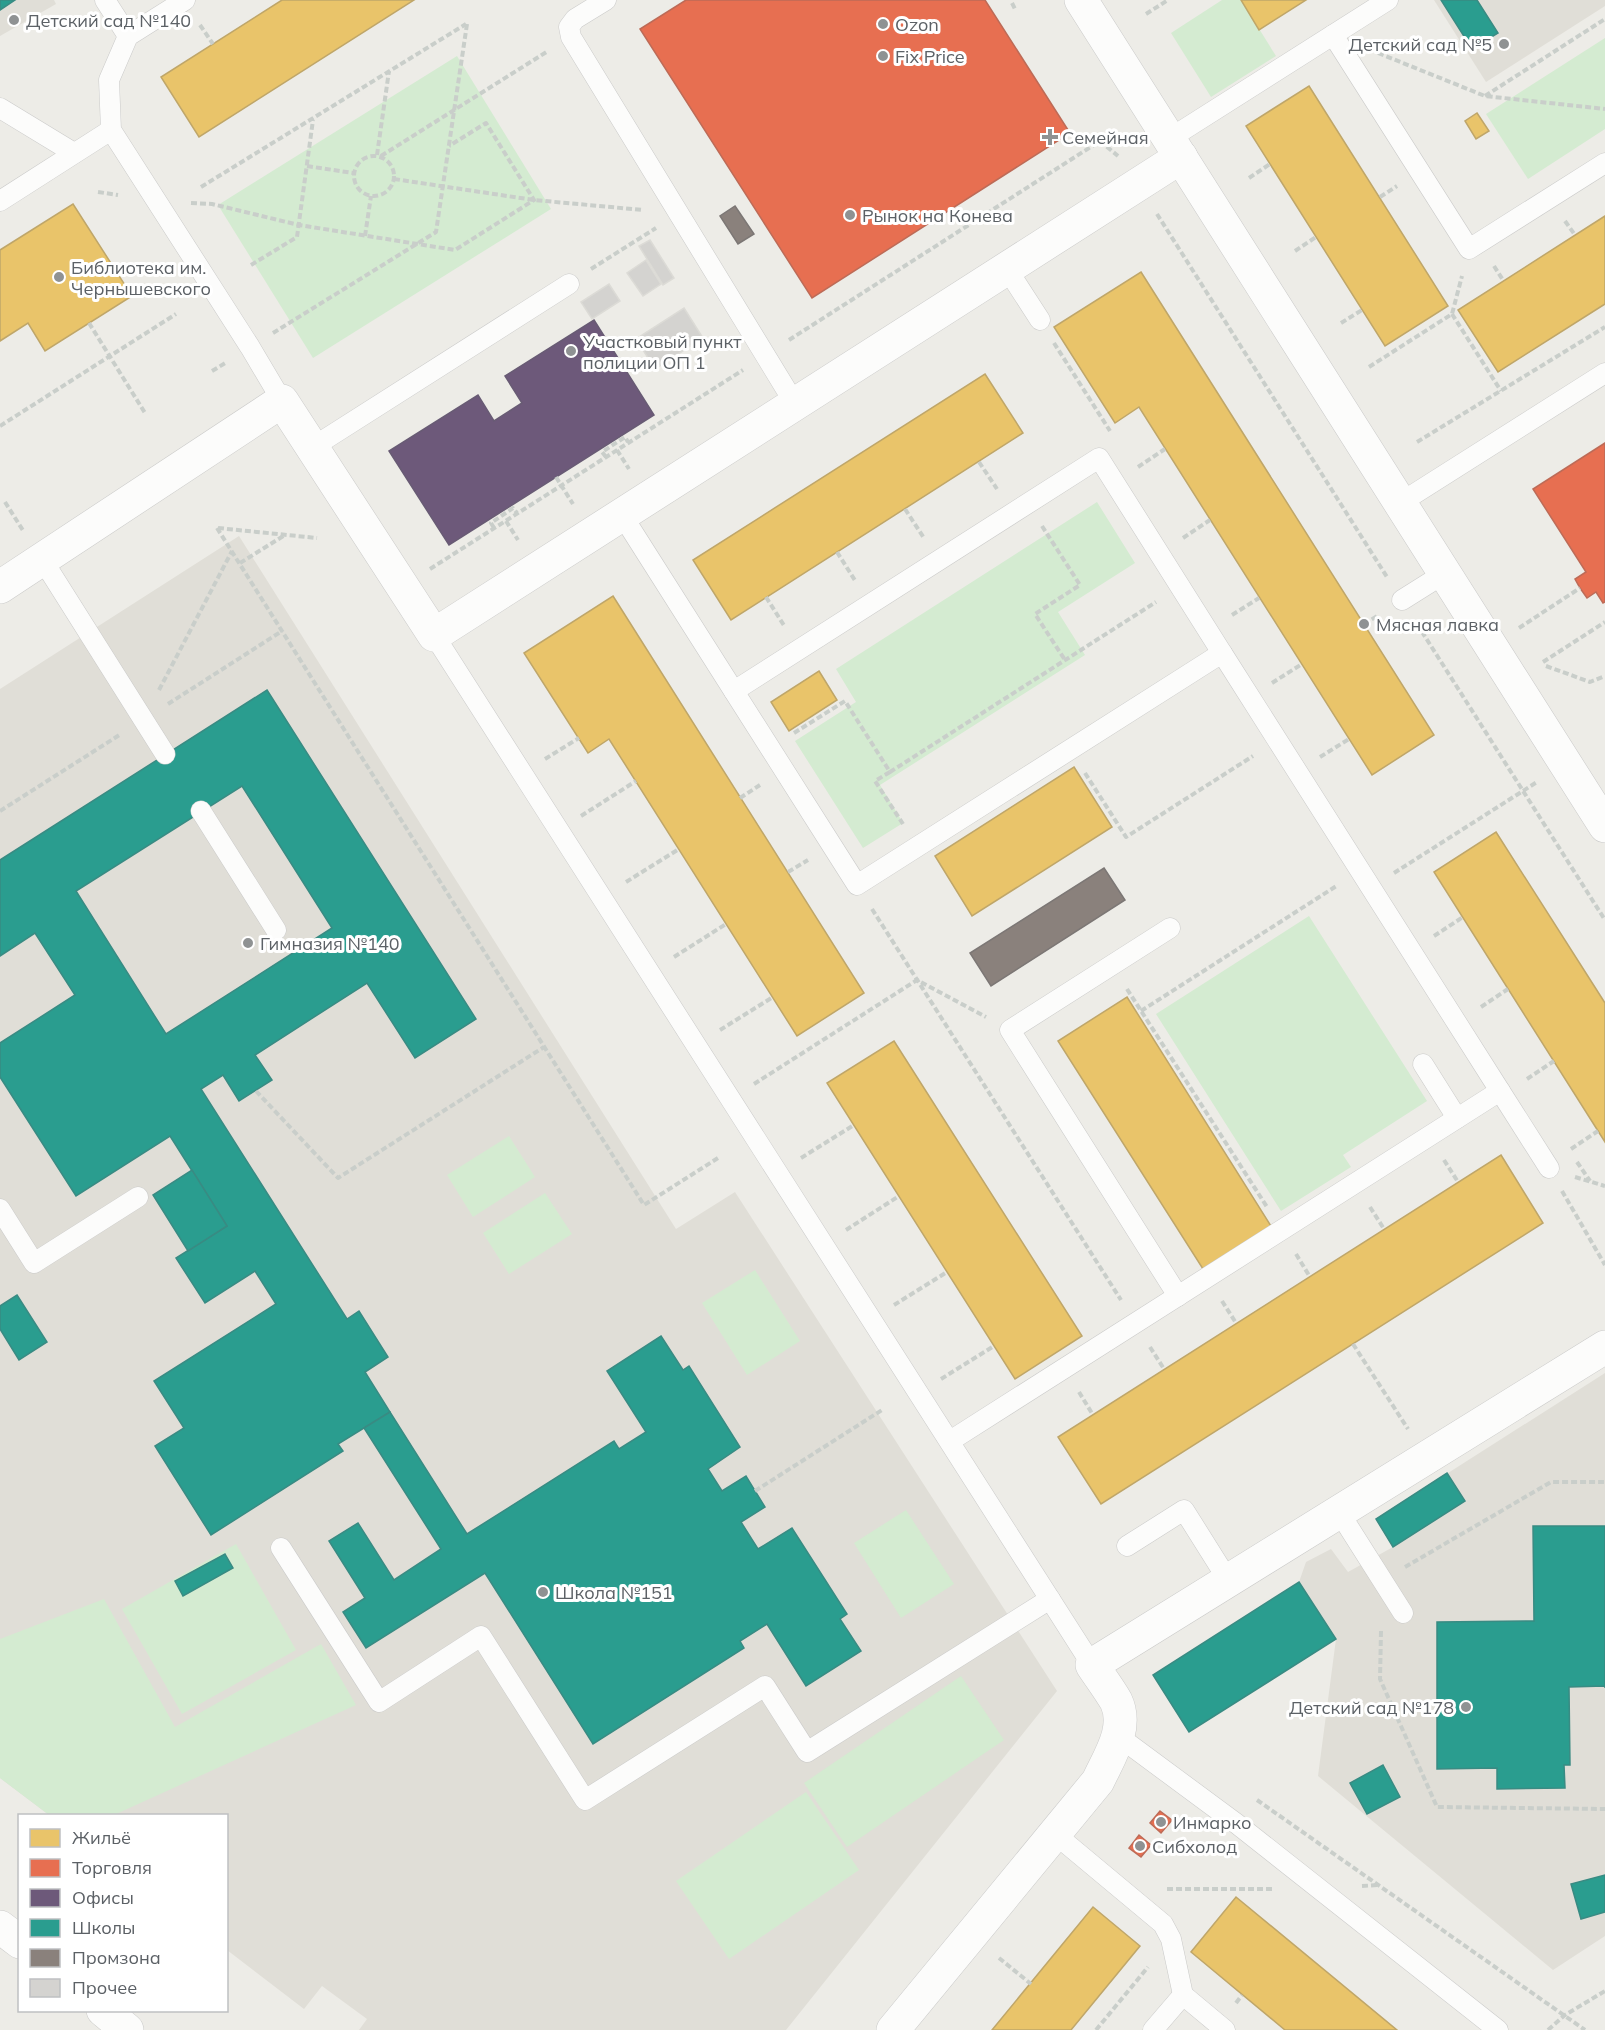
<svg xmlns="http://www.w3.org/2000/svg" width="1605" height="2030" viewBox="0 0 1605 2030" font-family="Mulish,sans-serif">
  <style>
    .education { fill: #e0ded7 }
    .green { fill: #d4ebd1 }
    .homes { fill: #e9c46a; stroke: #bfa669; stroke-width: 1.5 }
    .shops { fill: #e76f51; stroke: #bd6b57; stroke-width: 1.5 }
    .offices { fill: #6d597a; stroke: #685b74; stroke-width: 1.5 }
    .schools { fill: #2a9d8f; stroke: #398b83; stroke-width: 1.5; fill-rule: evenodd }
    .industry { fill: #8a817c; stroke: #7c7775; stroke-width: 1.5 }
    .building { fill: #d4d3d0; stroke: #dcdbd6; stroke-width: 1.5 }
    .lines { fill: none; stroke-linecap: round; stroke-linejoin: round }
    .lane-casing { stroke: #cacac9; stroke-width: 21 }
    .street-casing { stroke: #cacac9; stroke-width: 34 }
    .secondary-casing { stroke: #c9c9c8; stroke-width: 34 }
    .path { stroke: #c9ceca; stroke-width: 4; stroke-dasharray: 6 3; stroke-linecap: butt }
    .lane { stroke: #fcfcfb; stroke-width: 20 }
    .street { stroke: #fcfcfb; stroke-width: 33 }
    .secondary { stroke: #fcfcfb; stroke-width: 33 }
    .poi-dot { fill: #8f9293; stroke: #fff; stroke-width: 2 }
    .labels { text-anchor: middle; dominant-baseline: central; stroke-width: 6; stroke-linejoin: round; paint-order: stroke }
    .poi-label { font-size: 18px; fill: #5c6166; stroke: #fff; text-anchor: start }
  </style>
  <rect width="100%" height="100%" fill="#edece7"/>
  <g class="education">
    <polygon points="0,0 54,0 56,4 0,36"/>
    <polygon points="1434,0 1605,0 1605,6 1486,82"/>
    <polygon points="239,536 676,1229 735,1192 1057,1691 786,2030 359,2030 367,2019 322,1986 304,2009 227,1950 226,1816 49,1815 0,1778 0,689"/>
    <polygon points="1605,1373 1605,1936 1553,1970 1318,1776 1336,1639 1299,1582 1306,1562 1331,1549 1348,1572 1393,1547 1376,1519"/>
  </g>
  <g class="green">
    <polygon points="1222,0 1241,0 1276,56 1211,97 1171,33"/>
    <polygon points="1605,38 1605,129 1528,179 1486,114"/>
    <polygon points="457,56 551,209 313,358 218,205"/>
    <polygon points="1097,502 1135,563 1058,612 1085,655 880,785 903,823 863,848 795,741 856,702 836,669"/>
    <polygon points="1309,916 1427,1101 1343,1155 1351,1167 1281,1211 1156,1014"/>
    <polygon points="509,1136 535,1177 473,1217 447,1175"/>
    <polygon points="545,1193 572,1234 509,1274 483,1233"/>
    <polygon points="755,1270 800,1341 747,1375 702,1303"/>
    <polygon points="906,1510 954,1584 901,1618 854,1543"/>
    <polygon points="236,1544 296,1650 182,1714 122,1609"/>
    <polygon points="104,1599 175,1727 321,1644 356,1705 114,1815 49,1815 0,1778 0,1639"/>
    <polygon points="961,1676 1004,1740 847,1847 804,1783"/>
    <polygon points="806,1792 859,1870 729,1959 676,1881"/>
  </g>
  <g class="homes">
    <polygon points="282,0 414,0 199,137 161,77"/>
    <polygon points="1241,0 1306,0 1259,30"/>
    <polygon points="1309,86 1448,306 1385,346 1246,126"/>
    <polygon points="1477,113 1489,131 1476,139 1465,121"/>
    <polygon points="73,204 132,296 45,351 28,323 0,341 0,250"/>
    <polygon points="1605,216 1605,304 1498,372 1458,310"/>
    <polygon points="1141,272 1434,735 1372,775 1139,407 1115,423 1054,327"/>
    <polygon points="985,374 1023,433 731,620 693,560"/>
    <polygon points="613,596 864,993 797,1036 609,739 588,753 524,653"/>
    <polygon points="819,671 837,700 789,731 771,702"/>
    <polygon points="1074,767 1112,827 972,916 935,856"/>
    <polygon points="1496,832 1605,1003 1605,1142 1434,872"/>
    <polygon points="1127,997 1271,1226 1203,1269 1058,1041"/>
    <polygon points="894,1041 1082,1336 1015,1379 827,1083"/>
    <polygon points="1501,1155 1543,1223 1101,1504 1058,1437"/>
    <polygon points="1236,1897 1397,2030 1285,2030 1191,1952"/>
    <polygon points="1093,1907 1140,1946 1071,2030 992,2030"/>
  </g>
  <g class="shops">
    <polygon points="686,0 985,0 1070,133 812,298 640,29"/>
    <polygon points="1605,443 1605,602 1603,603 1596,592 1587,598 1580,588 1575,579 1586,572 1533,489"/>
    <polygon points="1160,1811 1172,1820 1161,1833 1150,1823"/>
    <polygon points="1139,1835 1151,1845 1141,1857 1129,1848"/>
  </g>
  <polygon class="offices" points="594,320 654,415 449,545 389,451 478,395 494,421 522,403 505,376"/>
  <g class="schools">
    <polygon points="0,0 15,0 0,10"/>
    <polygon points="1441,0 1477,0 1498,33 1472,49"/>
    <path d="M 267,690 L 476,1019 L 415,1058 L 367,983 L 255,1055 L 272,1080 L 239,1101 L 223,1075 L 201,1089 L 347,1319 L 359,1311 L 388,1357 L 365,1372 L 390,1412 L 338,1444 L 343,1451 L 211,1535 L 155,1446 L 184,1428 L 154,1381 L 276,1304 L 255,1271 L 205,1303 L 176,1258 L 227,1226 L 170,1136 L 76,1196 L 0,1077 L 0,1043 L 75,995 L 35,933 L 0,956 L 0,860 ZM 242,786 L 332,928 L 166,1034 L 76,891 Z"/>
    <polygon points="192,1170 227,1226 188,1251 153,1195"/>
    <polygon points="17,1295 47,1342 19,1360 0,1329 0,1306"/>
    <polygon points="661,1336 683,1370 689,1366 740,1447 708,1469 722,1491 746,1476 765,1507 741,1522 758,1549 792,1528 847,1614 840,1619 861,1651 806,1686 767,1624 740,1641 744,1648 593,1744 485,1573 366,1648 343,1612 365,1598 329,1541 358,1523 394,1580 441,1549 364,1428 390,1412 467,1534 614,1441 619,1449 646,1432 607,1371"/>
    <polygon points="1447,1473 1465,1501 1393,1547 1376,1519"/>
    <polygon points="1533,1526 1605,1526 1605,1688 1605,1686 1569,1687 1570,1765 1564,1765 1565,1788 1497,1789 1497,1768 1437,1769 1437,1622 1534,1621"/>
    <polygon points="225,1554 233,1568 183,1596 175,1581"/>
    <polygon points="1299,1582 1336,1639 1189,1732 1153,1675"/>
    <polygon points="1383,1765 1400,1797 1367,1814 1350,1783"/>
    <polygon points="1605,1875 1605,1912 1581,1919 1571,1884"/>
  </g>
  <g class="industry">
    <polygon points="735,206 754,234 738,244 720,216"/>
    <polygon points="1104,868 1125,900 991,986 970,953"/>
  </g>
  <g class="building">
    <polygon points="650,240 674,278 663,285 639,246"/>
    <polygon points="646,260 661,284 643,296 627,273"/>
    <polygon points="609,284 620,301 592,319 581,302"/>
    <polygon points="684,308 703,338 655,369 636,339"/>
  </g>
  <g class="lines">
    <defs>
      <g id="lane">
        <polyline points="105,0 128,36"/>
        <polyline points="185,0 128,36 109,80 111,130 250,347 282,401"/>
        <polyline points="606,0 575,19 569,27 571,37 795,404"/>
        <polyline points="1333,35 1469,249 1605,163"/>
        <polyline points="0,108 74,153"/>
        <polyline points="1169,139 1388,0"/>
        <polyline points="0,201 111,130"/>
        <polyline points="1007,269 1040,320"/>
        <polyline points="313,447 569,284"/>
        <polyline points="1400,503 1605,373"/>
        <polyline points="622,515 857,885 1222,653 1500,1091 950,1441"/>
        <polyline points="42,559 165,754"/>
        <polyline points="1402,600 1445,573"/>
        <polyline points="434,635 1092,1665"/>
        <polyline points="734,691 1099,458 1222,653"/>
        <polyline points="201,811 276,930"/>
        <polyline points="1170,928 1010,1030 1178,1296"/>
        <polyline points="1423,1064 1457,1118"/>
        <polyline points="1500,1091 1549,1168"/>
        <polyline points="0,1209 34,1263 138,1197"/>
        <polyline points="1339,1512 1403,1613"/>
        <polyline points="1127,1546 1184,1510 1228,1580"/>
        <polyline points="281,1548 379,1702 481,1636 585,1800 765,1686 807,1752 1050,1599"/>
        <polyline points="1118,1736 1237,1824 1498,2030"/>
        <polyline points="1055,1834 1163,1924 1171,1939 1183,1995 1225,2030"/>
        <polyline points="1153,2030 1183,1995"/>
      </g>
      <g id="street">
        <polyline points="1081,0 1605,826"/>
        <polyline points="0,587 282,401 434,635 1181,157"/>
        <path d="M 893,2030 L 1098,1781 C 1109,1757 1129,1728 1116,1701 C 1109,1689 1100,1677 1092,1665 L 1605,1347"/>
      </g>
      <g id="secondary">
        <polyline points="0,1927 20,1942"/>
        <polyline points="103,2010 127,2030"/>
      </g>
    </defs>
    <use href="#lane" class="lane-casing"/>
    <use href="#street" class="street-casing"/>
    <use href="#secondary" class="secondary-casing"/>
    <g class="path">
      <polyline points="1012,3 1015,9"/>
      <polyline points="1146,14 1168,0"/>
      <polyline points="200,25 213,44"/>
      <polyline points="1378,53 1485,96 1605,109"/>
      <polyline points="1485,96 1605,19"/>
      <polyline points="377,155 389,71"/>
      <circle cx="374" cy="176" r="20"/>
      <polyline points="381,156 548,51"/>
      <polyline points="307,166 353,173"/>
      <polyline points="1249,178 1270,164"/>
      <polyline points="394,179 534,200 643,210"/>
      <polyline points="201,187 466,24"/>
      <polyline points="98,192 118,195"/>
      <polyline points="1380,197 1397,186"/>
      <polyline points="191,203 212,204 299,225 455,250 534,200 486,123 449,146"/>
      <polyline points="1157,214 1387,577"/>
      <polyline points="1565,221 1575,235"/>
      <polyline points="365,236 371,196"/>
      <polyline points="1295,251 1316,237"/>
      <polyline points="251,265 297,237 313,120"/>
      <polyline points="1494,266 1503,280"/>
      <polyline points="591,269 656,228"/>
      <polyline points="1452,314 1501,391"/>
      <polyline points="89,323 145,413"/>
      <polyline points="1341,323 1362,310"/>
      <polyline points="273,333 436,232 467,24"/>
      <polyline points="789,340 1100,141 1118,156"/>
      <polyline points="1054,343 1110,431"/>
      <polyline points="1369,367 1452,314 1462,276"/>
      <polyline points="212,371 227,362"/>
      <polyline points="0,426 176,314"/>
      <polyline points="1417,442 1605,327"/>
      <polyline points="617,450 629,469"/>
      <polyline points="606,457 602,452 625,437 628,442"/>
      <polyline points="979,462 997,489"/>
      <polyline points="1138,467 1165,449"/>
      <polyline points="556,477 573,504"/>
      <polyline points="5,502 24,532"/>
      <polyline points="905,509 924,538"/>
      <polyline points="506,521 518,540"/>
      <polyline points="1042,526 1080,585 1035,614 1065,660"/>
      <polyline points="217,528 644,1205 718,1158"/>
      <polyline points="218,528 317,538"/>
      <polyline points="494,528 491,523 513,508 517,513"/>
      <polyline points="1183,538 1210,520"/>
      <polyline points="837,552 856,582"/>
      <polyline points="240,563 285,535"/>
      <polyline points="430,569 743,370"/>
      <polyline points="766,597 785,627"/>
      <polyline points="1232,615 1259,598"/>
      <polyline points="1364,624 1379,615"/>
      <polyline points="1417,624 1605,920"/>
      <polyline points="1519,628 1580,588"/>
      <polyline points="1543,662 1605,622"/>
      <polyline points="1546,666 1590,682 1605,676"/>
      <polyline points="1272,683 1302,664"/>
      <polyline points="159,690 232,551"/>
      <polyline points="168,704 282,631"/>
      <polyline points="794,733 845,701 890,772 1156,602"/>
      <polyline points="1320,757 1349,739"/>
      <polyline points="545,759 579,738"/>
      <polyline points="890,772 875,781 903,824"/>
      <polyline points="1085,773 1126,837 1253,756"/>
      <polyline points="740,798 760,785"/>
      <polyline points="0,811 121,734"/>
      <polyline points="581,816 636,781"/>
      <polyline points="788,872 808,860"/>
      <polyline points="1394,873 1537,782"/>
      <polyline points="626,882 679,849"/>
      <polyline points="872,909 1121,1300"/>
      <polyline points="1434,936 1463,917"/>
      <polyline points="674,957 726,924"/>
      <polyline points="1127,989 1267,1207"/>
      <polyline points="1481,1007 1508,989"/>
      <polyline points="1141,1011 1338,885"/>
      <polyline points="720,1030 773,997"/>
      <polyline points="1527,1079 1554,1061"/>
      <polyline points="754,1084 917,980 986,1017"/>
      <polyline points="256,1091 338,1178 544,1047"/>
      <polyline points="1571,1149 1598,1131"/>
      <polyline points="801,1158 854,1125"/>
      <polyline points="1444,1160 1458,1182"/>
      <polyline points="1577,1162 1590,1181"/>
      <polyline points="1575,1177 1605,1186"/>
      <polyline points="1562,1191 1605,1265"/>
      <polyline points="1370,1207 1384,1229"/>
      <polyline points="846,1230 899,1196"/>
      <polyline points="1296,1254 1310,1277"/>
      <polyline points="1222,1301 1236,1323"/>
      <polyline points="894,1305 947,1272"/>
      <polyline points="1353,1344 1408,1429"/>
      <polyline points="1150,1347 1164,1369"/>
      <polyline points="941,1379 994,1346"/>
      <polyline points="1079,1392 1093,1415"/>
      <polyline points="755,1491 882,1410"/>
      <polyline points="1405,1567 1551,1482 1605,1482"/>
      <polyline points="1381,1631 1380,1679 1437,1807 1605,1809"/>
      <polyline points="1257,1800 1585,2030"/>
      <polyline points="1362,1886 1378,1885"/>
      <polyline points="1167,1889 1274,1889"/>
      <polyline points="999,1958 1031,1984"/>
      <polyline points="1236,2003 1242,1995"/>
      <polyline points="1096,2030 1148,1967"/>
      <polyline points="1548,2030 1565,2015 1605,1991"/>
    </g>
    <use href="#lane" class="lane"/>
    <use href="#street" class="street"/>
    <use href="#secondary" class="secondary"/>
  </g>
  <g class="poi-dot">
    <circle cx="14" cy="20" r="6"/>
    <circle cx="883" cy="24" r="6"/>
    <circle cx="1504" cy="44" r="6"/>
    <circle cx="883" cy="56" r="6"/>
    <path d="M1047 128h6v6h6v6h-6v6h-6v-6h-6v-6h6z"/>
    <circle cx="850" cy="215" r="6"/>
    <circle cx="59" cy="277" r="6"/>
    <circle cx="571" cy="351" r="6"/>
    <circle cx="1364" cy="624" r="6"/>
    <circle cx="248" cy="943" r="6"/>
    <circle cx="543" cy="1592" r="6"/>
    <circle cx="1466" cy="1707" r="6"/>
    <circle cx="1161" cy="1822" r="6"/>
    <circle cx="1140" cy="1846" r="6"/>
  </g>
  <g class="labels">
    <g class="poi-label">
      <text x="26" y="20">Детский сад №140</text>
      <text x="895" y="24">Ozon</text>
      <text x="1492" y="44" text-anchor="end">Детский сад №5</text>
      <text x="895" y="56">Fix Price</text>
      <text x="1062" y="137">Семейная</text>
      <text x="862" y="215">Рынок на Конева</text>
      <text x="71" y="267">Библиотека им.<tspan x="71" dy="21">Чернышевского</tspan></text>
      <text x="583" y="341">Участковый пункт<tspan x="583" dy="21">полиции ОП 1</tspan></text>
      <text x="1376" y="624">Мясная лавка</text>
      <text x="260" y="943">Гимназия №140</text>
      <text x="555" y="1592">Школа №151</text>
      <text x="1454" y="1707" text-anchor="end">Детский сад №178</text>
      <text x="1173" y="1822">Инмарко</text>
      <text x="1152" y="1846">Сибхолод</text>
    </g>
  </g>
  <rect x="18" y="1814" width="210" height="198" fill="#ffffff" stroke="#bec0c2" stroke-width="1.5"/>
  <rect x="30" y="1829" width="30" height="18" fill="#e9c46a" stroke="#bec0c2" stroke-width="1.5"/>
  <text x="72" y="1844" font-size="18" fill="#5c6166">Жильё</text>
  <rect x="30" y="1859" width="30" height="18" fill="#e76f51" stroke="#bec0c2" stroke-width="1.5"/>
  <text x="72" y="1874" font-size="18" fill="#5c6166">Торговля</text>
  <rect x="30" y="1889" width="30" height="18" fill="#6d597a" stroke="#bec0c2" stroke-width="1.5"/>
  <text x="72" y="1904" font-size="18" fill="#5c6166">Офисы</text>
  <rect x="30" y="1919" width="30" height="18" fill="#2a9d8f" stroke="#bec0c2" stroke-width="1.5"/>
  <text x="72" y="1934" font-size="18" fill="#5c6166">Школы</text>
  <rect x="30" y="1949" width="30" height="18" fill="#8a817c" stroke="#bec0c2" stroke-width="1.5"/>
  <text x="72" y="1964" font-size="18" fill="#5c6166">Промзона</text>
  <rect x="30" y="1979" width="30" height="18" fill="#d4d3d0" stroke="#bec0c2" stroke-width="1.5"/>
  <text x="72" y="1994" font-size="18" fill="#5c6166">Прочее</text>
</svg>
